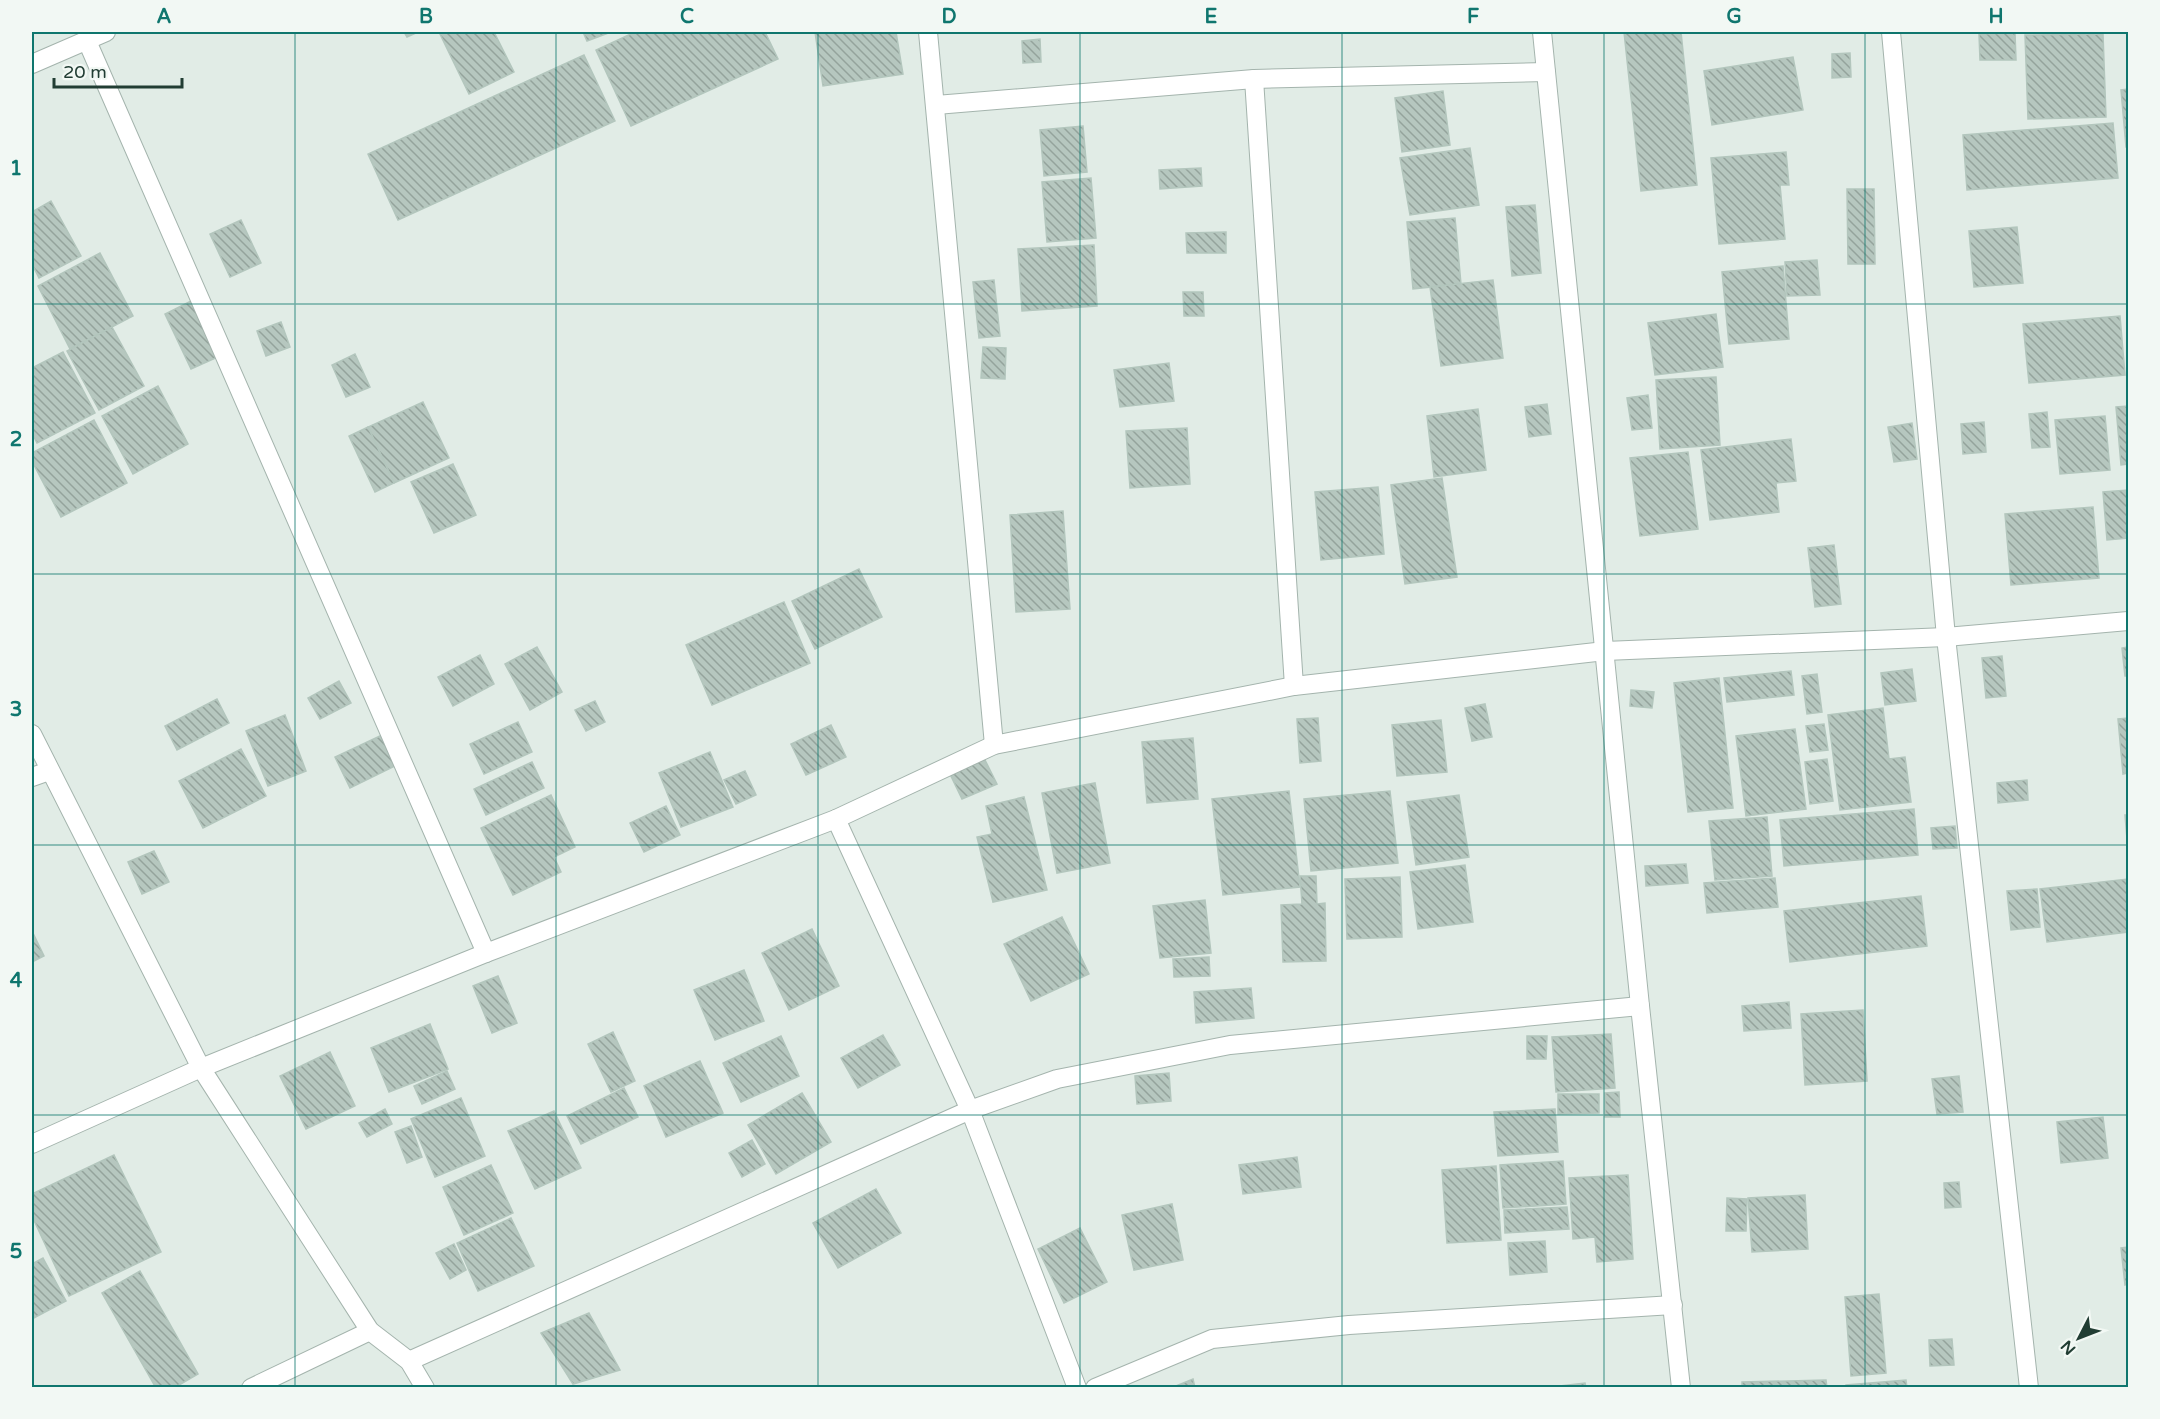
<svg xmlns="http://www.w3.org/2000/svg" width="2160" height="1419" viewBox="0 0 2160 1419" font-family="'Varela Round',sans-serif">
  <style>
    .building { fill: url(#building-back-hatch); stroke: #b3c6bd; stroke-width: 1.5 }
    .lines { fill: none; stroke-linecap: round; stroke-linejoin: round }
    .minor-casing { stroke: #a4b4ad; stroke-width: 20 }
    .minor { stroke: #fff; stroke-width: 18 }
    .grid { fill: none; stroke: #0f766e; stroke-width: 1.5; stroke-opacity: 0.55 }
    .neatline { fill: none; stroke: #0f766e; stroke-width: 2 }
    .grid-label { font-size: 20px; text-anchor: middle; font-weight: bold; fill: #0f766e }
  </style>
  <defs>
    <pattern id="building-back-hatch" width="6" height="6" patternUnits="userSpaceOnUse" patternTransform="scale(1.5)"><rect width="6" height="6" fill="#b6c7bf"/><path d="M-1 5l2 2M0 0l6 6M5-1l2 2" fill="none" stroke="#94a39c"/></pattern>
  </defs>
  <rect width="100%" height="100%" fill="#e1ece6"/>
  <g class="building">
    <polygon points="404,32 418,32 407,37"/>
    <polygon points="439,32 494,32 514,72 469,94"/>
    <polygon points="583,32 611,32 587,41"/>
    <polygon points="635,32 765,32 778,59 631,126 596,50"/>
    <polygon points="815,32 896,32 903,74 823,86"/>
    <polygon points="1624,32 1681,32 1697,185 1641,191"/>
    <polygon points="2015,33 2016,60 1980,60 1979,34"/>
    <polygon points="2103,34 2106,117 2028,119 2025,35"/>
    <polygon points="1040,39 1041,62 1023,63 1022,41"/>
    <polygon points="1850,53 1851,77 1832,78 1832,54"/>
    <polygon points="584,55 615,121 398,220 368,154"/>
    <polygon points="1793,57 1803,110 1712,125 1704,71"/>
    <polygon points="2128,89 2128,147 2126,147 2121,90"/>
    <polygon points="1443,91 1450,145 1402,152 1395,98"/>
    <polygon points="2113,123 2118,178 1967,190 1963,135"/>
    <polygon points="1083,126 1087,172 1044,176 1040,130"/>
    <polygon points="1470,148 1479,205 1410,215 1400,158"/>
    <polygon points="1786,152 1789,185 1780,185 1785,239 1719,244 1711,158"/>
    <polygon points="1201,168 1202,186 1160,189 1159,170"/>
    <polygon points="1091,178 1096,238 1047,242 1042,182"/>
    <polygon points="1847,189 1874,189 1875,264 1848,264"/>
    <polygon points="51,201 81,256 39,278 32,264 32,212"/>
    <polygon points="1535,205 1541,273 1512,276 1506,207"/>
    <polygon points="1455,218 1461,284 1413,289 1407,222"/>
    <polygon points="241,220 261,263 230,277 210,234"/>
    <polygon points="2017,227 2023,283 1974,287 1969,231"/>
    <polygon points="1226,232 1226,253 1187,253 1186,233"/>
    <polygon points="1094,245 1097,306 1022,311 1018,249"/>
    <polygon points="100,253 133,316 70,349 38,286"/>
    <polygon points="1817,260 1820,295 1787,296 1785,262"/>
    <polygon points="1783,266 1789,339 1729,344 1722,272"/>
    <polygon points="994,280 1000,336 979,338 973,282"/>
    <polygon points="1493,280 1503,358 1441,366 1430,287"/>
    <polygon points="1183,292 1203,292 1204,316 1184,316"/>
    <polygon points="191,301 218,357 191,369 165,314"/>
    <polygon points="1716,314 1723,367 1655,375 1648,323"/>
    <polygon points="2120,316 2125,375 2029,383 2023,324"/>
    <polygon points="281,322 290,347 266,356 257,331"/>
    <polygon points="112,327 144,386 99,410 67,351"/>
    <polygon points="983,347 1006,348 1005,379 981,378"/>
    <polygon points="63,352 95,413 37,443 32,433 32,368"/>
    <polygon points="355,354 370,387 346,397 332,365"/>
    <polygon points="1169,363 1174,401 1120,407 1114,370"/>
    <polygon points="1716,377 1720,445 1660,449 1656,380"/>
    <polygon points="158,386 188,444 133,474 102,416"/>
    <polygon points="1648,395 1652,428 1632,430 1627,398"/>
    <polygon points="423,402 449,458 394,483 368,427"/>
    <polygon points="1547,404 1551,434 1529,437 1525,407"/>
    <polygon points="2128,406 2128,464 2121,465 2116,407"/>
    <polygon points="1478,409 1486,470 1434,477 1427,416"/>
    <polygon points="2047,412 2050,447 2032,448 2029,414"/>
    <polygon points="2105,416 2110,470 2060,474 2055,420"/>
    <polygon points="94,420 127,483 61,517 32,461 32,453"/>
    <polygon points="1984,422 1986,452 1963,454 1961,424"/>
    <polygon points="1912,423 1917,459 1894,462 1888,427"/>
    <polygon points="368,427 394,483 375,492 349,436"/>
    <polygon points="1187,428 1190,484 1130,488 1126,431"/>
    <polygon points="1791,439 1796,481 1776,483 1779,512 1710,520 1701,450"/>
    <polygon points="1688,452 1698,529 1640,536 1630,458"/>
    <polygon points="453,464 476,515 434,533 411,482"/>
    <polygon points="1442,478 1457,577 1405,584 1391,485"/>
    <polygon points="1378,487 1384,554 1321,560 1315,492"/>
    <polygon points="2128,490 2128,538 2107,540 2103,492"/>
    <polygon points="2093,507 2099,578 2011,585 2005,514"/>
    <polygon points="1063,511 1070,609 1016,612 1010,515"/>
    <polygon points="1834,545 1841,604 1815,607 1808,548"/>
    <polygon points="859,569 882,617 815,649 792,601"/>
    <polygon points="784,602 810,663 712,705 686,645"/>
    <polygon points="537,647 562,692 530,710 505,664"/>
    <polygon points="2128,647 2128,676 2125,676 2122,648"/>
    <polygon points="480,655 494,684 453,706 438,677"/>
    <polygon points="2002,656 2006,696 1986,698 1982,658"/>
    <polygon points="1912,669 1916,701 1885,705 1881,673"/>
    <polygon points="1791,671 1794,695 1727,702 1724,678"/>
    <polygon points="1817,674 1822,712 1807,714 1802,676"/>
    <polygon points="1719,678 1733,808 1688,812 1674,683"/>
    <polygon points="339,681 351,703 320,719 308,698"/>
    <polygon points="1631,690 1654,692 1652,708 1630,706"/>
    <polygon points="217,699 229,723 177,750 165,726"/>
    <polygon points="595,701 605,722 586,731 575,710"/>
    <polygon points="1485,704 1492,737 1472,741 1465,708"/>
    <polygon points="1883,708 1889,759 1905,757 1911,802 1840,810 1828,715"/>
    <polygon points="285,715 306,771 268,786 246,731"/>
    <polygon points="1318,718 1321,761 1300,763 1297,719"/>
    <polygon points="2128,718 2128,773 2123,774 2118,719"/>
    <polygon points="1441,720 1447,772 1397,776 1392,725"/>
    <polygon points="518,722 532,752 484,774 470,744"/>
    <polygon points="1824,724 1828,750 1810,752 1806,726"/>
    <polygon points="831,725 846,757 806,775 791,744"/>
    <polygon points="1795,729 1806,809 1746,816 1736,736"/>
    <polygon points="382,735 397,765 350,788 335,757"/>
    <polygon points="1193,738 1198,799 1147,803 1142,742"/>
    <polygon points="241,749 266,796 203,828 179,781"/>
    <polygon points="710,752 733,807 681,827 659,773"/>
    <polygon points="984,758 997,784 962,799 950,774"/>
    <polygon points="1827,759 1833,801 1810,804 1805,762"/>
    <polygon points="532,762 544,788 486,815 474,789"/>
    <polygon points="745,771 756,795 736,804 724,780"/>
    <polygon points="2027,780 2028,800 1998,803 1997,783"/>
    <polygon points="1095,783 1110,863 1057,873 1042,793"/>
    <polygon points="1289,791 1300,887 1223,895 1212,799"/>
    <polygon points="1390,791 1398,863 1311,871 1304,799"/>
    <polygon points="551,795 575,847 554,857 561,872 513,895 481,828"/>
    <polygon points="1459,795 1469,857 1416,865 1407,802"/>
    <polygon points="1024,797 1047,890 993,902 977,837 992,834 986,806"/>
    <polygon points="666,806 680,835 644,852 630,823"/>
    <polygon points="1914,809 1918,855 1784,866 1780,820"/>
    <polygon points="2125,815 2128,815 2128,851"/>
    <polygon points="1767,817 1772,876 1715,880 1709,821"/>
    <polygon points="1955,826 1957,848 1933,849 1931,828"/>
    <polygon points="154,851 169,882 142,894 128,862"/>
    <polygon points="1686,864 1688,883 1646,886 1645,866"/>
    <polygon points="1465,865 1473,922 1418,929 1410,872"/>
    <polygon points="1300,876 1316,876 1317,904 1325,903 1326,961 1283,962 1281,905 1302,904"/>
    <polygon points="1400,877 1402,937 1347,939 1345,879"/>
    <polygon points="1775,878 1778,907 1707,913 1704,883"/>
    <polygon points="2128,879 2128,932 2047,942 2040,889"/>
    <polygon points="2037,889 2040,927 2011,930 2007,891"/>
    <polygon points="1921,896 1927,946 1790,962 1784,911"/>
    <polygon points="1205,900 1211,953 1160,958 1153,906"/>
    <polygon points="1062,917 1089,974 1031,1001 1004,944"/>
    <polygon points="812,929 839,986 789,1010 762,953"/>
    <polygon points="32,931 44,956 32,962"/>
    <polygon points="1209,957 1210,976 1174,977 1173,959"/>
    <polygon points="744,970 764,1021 715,1040 694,990"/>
    <polygon points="498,976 517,1023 492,1033 473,986"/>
    <polygon points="1251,988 1254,1018 1196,1023 1194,992"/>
    <polygon points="1789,1002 1791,1028 1744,1031 1742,1006"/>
    <polygon points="1863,1010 1867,1081 1805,1085 1801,1014"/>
    <polygon points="430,1024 448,1069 389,1092 371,1048"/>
    <polygon points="613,1032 635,1081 611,1092 588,1044"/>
    <polygon points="1611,1034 1615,1088 1556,1092 1552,1037"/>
    <polygon points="883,1035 900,1065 858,1088 841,1058"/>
    <polygon points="781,1036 799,1076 741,1102 723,1063"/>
    <polygon points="1527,1036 1547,1036 1546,1059 1527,1059"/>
    <polygon points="330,1052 355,1106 306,1129 280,1076"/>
    <polygon points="700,1061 723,1113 666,1137 644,1086"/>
    <polygon points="447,1071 455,1089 422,1104 414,1086"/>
    <polygon points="1169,1073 1171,1101 1137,1104 1135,1076"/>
    <polygon points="1959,1076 1963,1112 1937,1114 1932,1079"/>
    <polygon points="624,1088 638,1117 581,1144 567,1116"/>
    <polygon points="1619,1092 1620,1117 1605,1117 1605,1093"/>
    <polygon points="802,1093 831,1142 776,1174 748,1125"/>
    <polygon points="1558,1094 1599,1094 1599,1113 1558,1114"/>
    <polygon points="461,1098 485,1156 435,1177 411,1119"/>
    <polygon points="385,1109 392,1124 367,1137 359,1123"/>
    <polygon points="1555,1109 1558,1152 1498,1156 1494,1112"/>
    <polygon points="554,1111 581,1168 535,1189 508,1131"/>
    <polygon points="2103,1117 2108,1158 2061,1163 2057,1122"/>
    <polygon points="411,1126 422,1157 407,1163 395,1132"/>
    <polygon points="752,1140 765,1164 742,1177 729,1153"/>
    <polygon points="114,1155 161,1252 69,1296 32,1216 32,1194"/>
    <polygon points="1297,1157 1301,1187 1243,1194 1239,1165"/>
    <polygon points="1563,1161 1566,1204 1503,1208 1500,1165"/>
    <polygon points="491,1165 513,1213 464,1235 443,1187"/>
    <polygon points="1496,1166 1501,1240 1447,1243 1442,1170"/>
    <polygon points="1628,1175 1633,1259 1597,1262 1595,1237 1573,1239 1569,1178"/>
    <polygon points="1959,1182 1961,1207 1945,1208 1944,1183"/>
    <polygon points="876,1189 901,1233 838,1268 813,1223"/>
    <polygon points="1805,1195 1808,1249 1752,1252 1748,1198"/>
    <polygon points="1727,1198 1747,1199 1746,1231 1726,1231"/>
    <polygon points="1172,1204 1183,1260 1134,1270 1122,1215"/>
    <polygon points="1567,1207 1569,1229 1505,1233 1504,1210"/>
    <polygon points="511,1218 534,1266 478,1291 457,1243"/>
    <polygon points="1080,1228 1107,1282 1064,1303 1038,1249"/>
    <polygon points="1545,1241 1547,1272 1510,1275 1508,1243"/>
    <polygon points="454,1244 466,1270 450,1279 436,1253"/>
    <polygon points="2128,1247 2128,1284 2125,1285 2121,1248"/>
    <polygon points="43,1258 66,1301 32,1319 32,1264"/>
    <polygon points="140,1271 198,1374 174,1388 156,1388 102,1293"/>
    <polygon points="1879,1294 1886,1373 1851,1376 1845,1297"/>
    <polygon points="589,1313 620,1370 573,1384 541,1333"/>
    <polygon points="1952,1339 1954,1365 1930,1366 1929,1340"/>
    <polygon points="1193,1379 1195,1388 1171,1388"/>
    <polygon points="1826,1380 1827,1388 1742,1388 1742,1382"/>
    <polygon points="1906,1380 1907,1388 1846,1388 1846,1385"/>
    <polygon points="1585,1383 1586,1388 1542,1388"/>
  </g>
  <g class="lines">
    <defs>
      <g id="minor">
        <polyline points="928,32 994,745"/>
        <polyline points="1542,32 1640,1006 1681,1388"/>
        <polyline points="1891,32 1946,637 2029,1388"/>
        <polyline points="87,41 486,953"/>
        <polyline points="32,64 106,32"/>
        <polyline points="1254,79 1294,686"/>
        <polyline points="936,105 1254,79 1546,72"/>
        <polyline points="32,734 201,1068 370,1331 409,1361 425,1388"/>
        <polyline points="32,777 49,771"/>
        <polyline points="836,819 970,1110 1077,1388"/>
        <polyline points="32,1144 201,1068 486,953 836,819 994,745 1294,686 1605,651 1946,637 2128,621"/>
        <polyline points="409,1361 970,1110 1057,1079 1230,1045 1640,1006"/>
        <polyline points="251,1388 370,1331"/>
        <polyline points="1095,1388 1212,1339 1349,1325 1673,1305"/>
      </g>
    </defs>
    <use href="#minor" class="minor-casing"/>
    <use href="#minor" class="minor"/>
  </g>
  <path class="grid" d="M 295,32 L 295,1388M 556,32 L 556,1388M 818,32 L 818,1388M 1080,32 L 1080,1388M 1342,32 L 1342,1388M 1604,32 L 1604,1388M 1865,32 L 1865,1388M 32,304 L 2128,304M 32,574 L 2128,574M 32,845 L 2128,845M 32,1115 L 2128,1115"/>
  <rect width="2160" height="1419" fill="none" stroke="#f2f8f4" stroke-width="66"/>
  <g transform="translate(2079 1338) rotate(228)" stroke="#f2f8f4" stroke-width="4.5" paint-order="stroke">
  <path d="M0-4.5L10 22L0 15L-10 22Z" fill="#213d33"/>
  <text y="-9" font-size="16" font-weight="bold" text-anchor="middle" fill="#213d33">N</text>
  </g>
  <path d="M54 78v9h128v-9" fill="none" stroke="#213d33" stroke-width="3"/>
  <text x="63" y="78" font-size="18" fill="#213d33" stroke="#f2f8f4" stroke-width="4.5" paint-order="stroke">20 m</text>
  <rect x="33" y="33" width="2094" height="1353" class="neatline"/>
  <g class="grid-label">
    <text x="164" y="23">A</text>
    <text x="426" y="23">B</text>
    <text x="687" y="23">C</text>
    <text x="949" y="23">D</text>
    <text x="1211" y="23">E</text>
    <text x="1473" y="23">F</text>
    <text x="1734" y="23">G</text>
    <text x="1996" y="23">H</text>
    <text x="16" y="175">1</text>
    <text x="16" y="446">2</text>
    <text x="16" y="716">3</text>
    <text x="16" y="987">4</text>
    <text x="16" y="1258">5</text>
  </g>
</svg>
